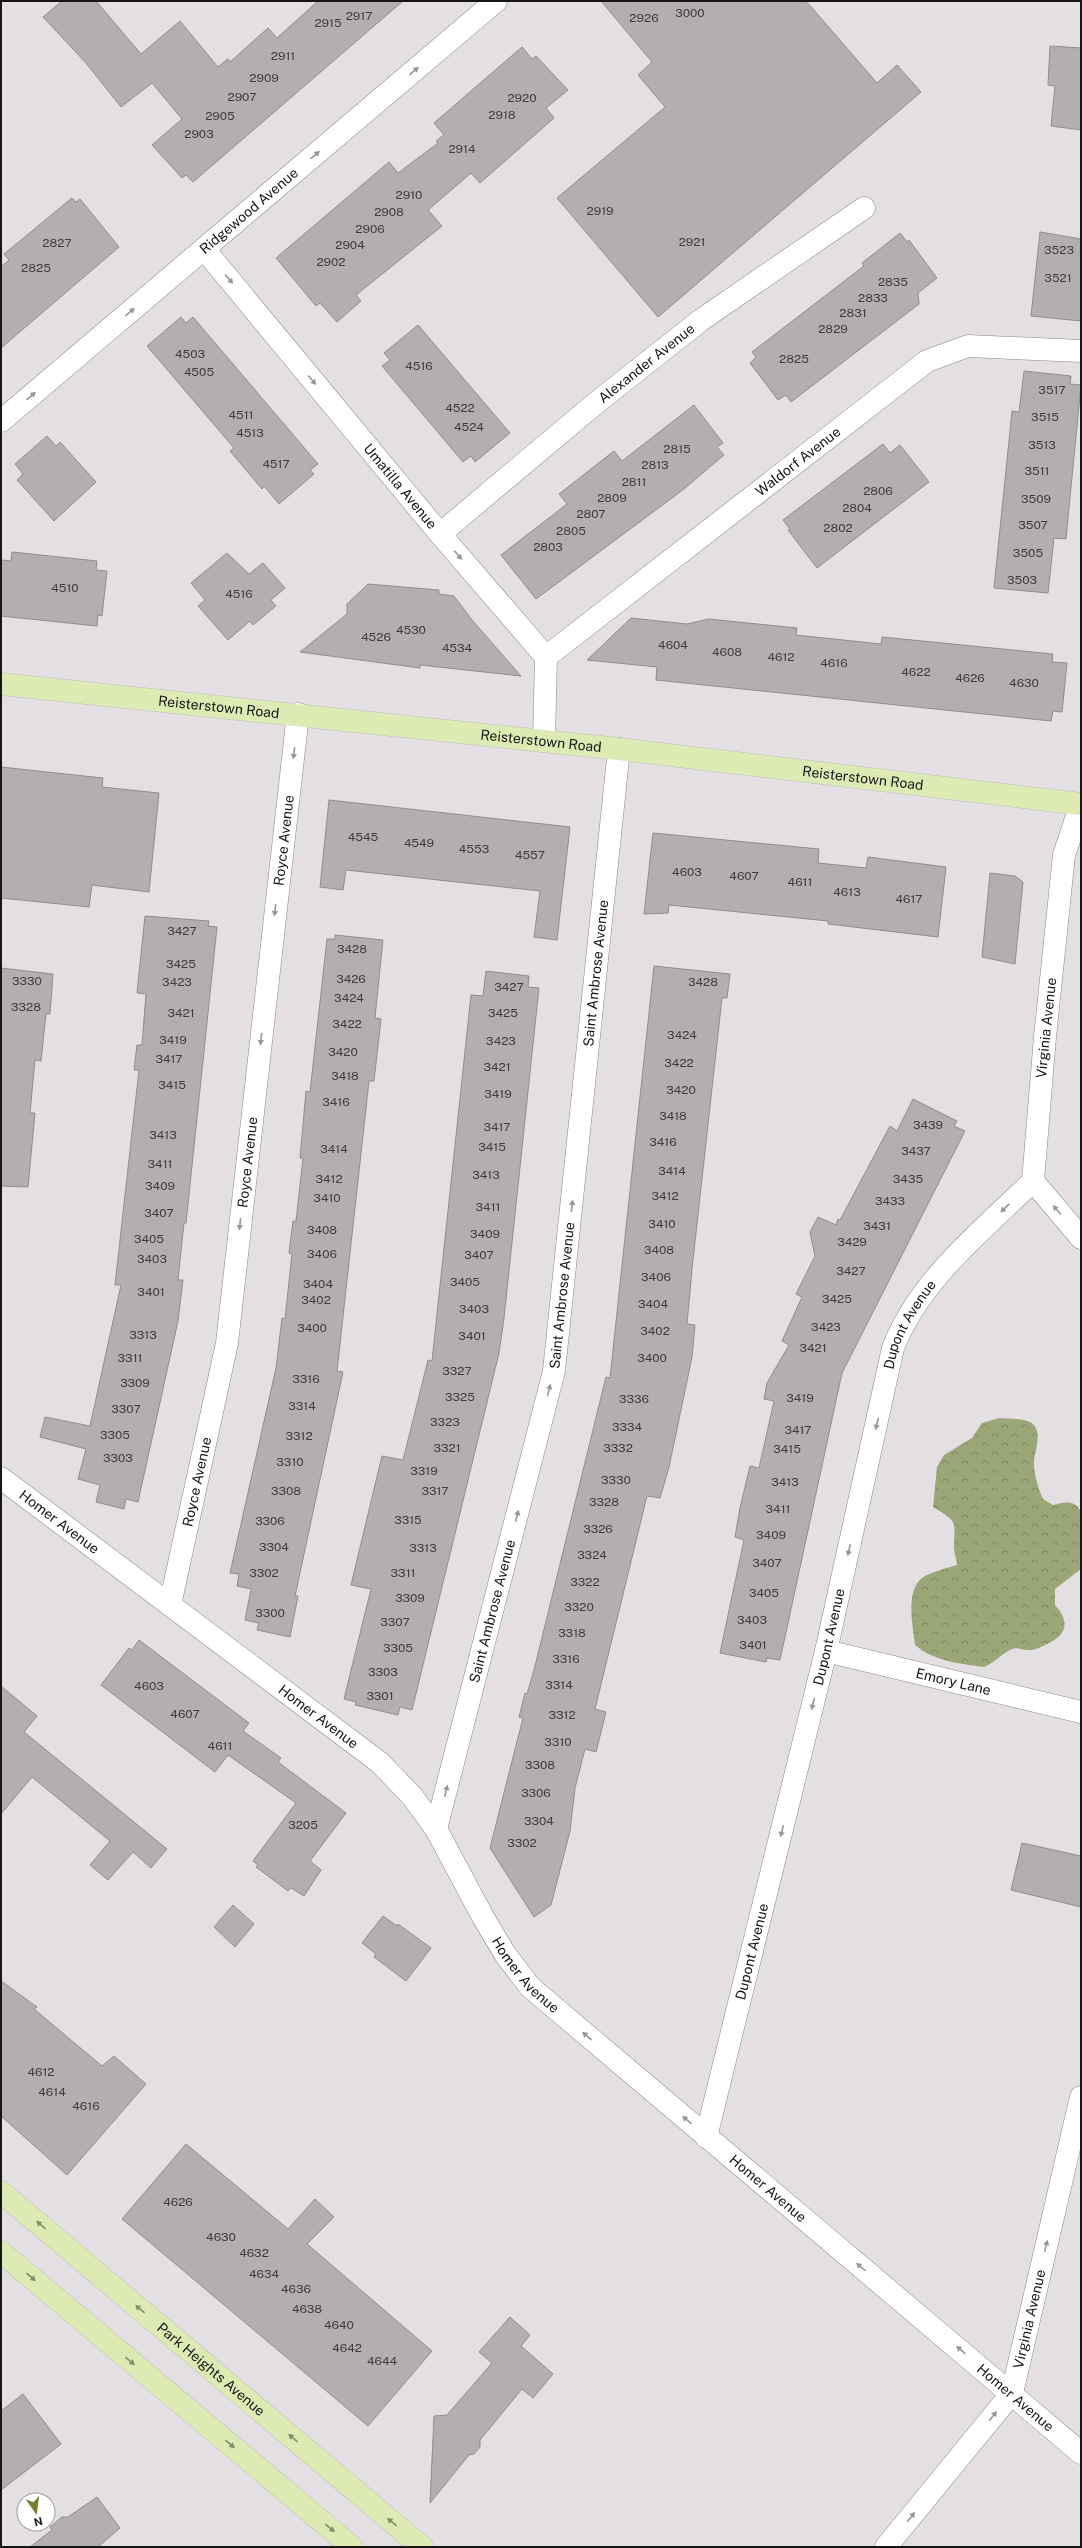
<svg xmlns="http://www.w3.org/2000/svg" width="1082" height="2548" viewBox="0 0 1082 2548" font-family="'Public Sans',sans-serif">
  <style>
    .forest { fill: url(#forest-crowns) }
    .building { fill: #b2aeb1; stroke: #908c8f }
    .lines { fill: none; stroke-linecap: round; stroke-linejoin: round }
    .minor-casing { stroke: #8a8689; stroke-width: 23 }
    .major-casing { stroke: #bebebe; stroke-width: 23 }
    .minor { stroke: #fff; stroke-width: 22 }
    .major { stroke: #ddeab3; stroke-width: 22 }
    .oneway { fill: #979697 }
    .oneway2 { fill: #848b6d }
    .labels { text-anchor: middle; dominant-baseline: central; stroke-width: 3; stroke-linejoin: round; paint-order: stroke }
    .number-label { font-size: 12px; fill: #3e3c3e }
    .street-label { font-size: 14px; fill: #171617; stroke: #fff }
  </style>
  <defs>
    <pattern id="forest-crowns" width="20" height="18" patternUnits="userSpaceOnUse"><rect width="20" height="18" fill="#9ca778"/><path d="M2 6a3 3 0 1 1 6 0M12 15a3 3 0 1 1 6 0" fill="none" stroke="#7e8761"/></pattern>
  </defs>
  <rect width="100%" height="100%" fill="#e3dfe2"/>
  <path class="forest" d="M 999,1418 C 1008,1419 1026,1418 1033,1424 C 1043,1434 1034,1451 1034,1463 C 1034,1474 1038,1488 1043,1499 L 1053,1505 C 1064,1502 1075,1499 1081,1512 L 1081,1569 L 1055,1589 L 1055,1605 C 1073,1625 1064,1637 1043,1646 C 1038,1648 1033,1651 1028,1650 C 1020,1650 1017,1646 1010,1650 C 1000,1655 994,1663 984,1667 C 961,1664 933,1661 915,1645 C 913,1627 904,1587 925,1576 C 935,1571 947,1568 957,1565 C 957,1559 954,1554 954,1549 C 954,1522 960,1523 933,1507 L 937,1467 L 944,1455 L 972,1438 L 982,1423 Z"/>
  <g class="building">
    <polygon points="62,1 96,1 141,54 180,21 218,67 228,59 230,62 268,28 277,38 318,1 403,1 193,182 186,175 182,178 152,145 182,119 152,83 121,107 86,63 43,17"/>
    <polygon points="601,1 806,1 877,83 897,65 921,92 658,317 557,198 665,107 638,75 652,62"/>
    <polygon points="1050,46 1081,48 1081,130 1051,126 1055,86 1048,85"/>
    <polygon points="522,47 532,59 536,56 568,90 546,108 554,118 480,183 471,173 428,210 442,226 356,295 361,301 337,322 320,303 316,306 276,258 389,162 398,173 438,143 436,141 444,135 434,123"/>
    <polygon points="72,198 76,202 80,199 119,247 1,348 1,267 9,260 4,254"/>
    <polygon points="1040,232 1081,239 1081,321 1031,316"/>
    <polygon points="900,233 907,242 909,240 937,278 918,293 919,304 791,402 786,395 778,400 750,363 756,357 752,352 864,266 862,263"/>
    <polygon points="181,317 186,323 193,317 318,464 310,470 314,474 279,504 264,486 262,489 230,451 234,448 147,346"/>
    <polygon points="418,325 510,433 475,462 471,456 463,462 382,366 390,360 384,353"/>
    <polygon points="1024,371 1071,376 1070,384 1081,385 1066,539 1054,538 1048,593 994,588 1012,411 1019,412"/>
    <polygon points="694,405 723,443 717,447 724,455 684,489 536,599 501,555 567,504 559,494 614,451 622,461"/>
    <polygon points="47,436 56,446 60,442 96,482 54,521 17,480 23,474 15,464"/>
    <polygon points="883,444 890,453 900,445 929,482 817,568 788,530 790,529 783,520"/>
    <polygon points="12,552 97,561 96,570 107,571 102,616 98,615 97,626 1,616 1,560 11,561"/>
    <polygon points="227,553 249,574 263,563 285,588 271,600 276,606 253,625 250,621 228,640 198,606 205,600 191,583"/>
    <polygon points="368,584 439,590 439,594 454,596 472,620 521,676 420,665 420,668 300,652 347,614 347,604"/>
    <polygon points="631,618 687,624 709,619 797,628 796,635 881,644 882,637 1053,654 1052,662 1067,663 1062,712 1053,711 1051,721 656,680 657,667 587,660"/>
    <polygon points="1,767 103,778 102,787 159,793 149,892 92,885 89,907 1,898"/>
    <polygon points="329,800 570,827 557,940 534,937 540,891 346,870 343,890 320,887"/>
    <polygon points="653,833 819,849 818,863 866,868 868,857 946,867 938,937 828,924 828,921 669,905 668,913 644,914"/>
    <polygon points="990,873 1015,876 1023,882 1015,964 982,957"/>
    <polygon points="145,916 209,921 208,926 217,927 186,1223 184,1223 181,1251 178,1280 183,1280 178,1321 138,1502 126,1499 124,1509 96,1502 100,1485 78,1479 86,1449 40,1437 45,1417 90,1426 121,1285 115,1285 139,1070 134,1070 137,1045 142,1045 146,994 137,993"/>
    <polygon points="335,935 383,940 375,1018 381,1019 374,1081 369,1081 337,1371 343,1372 295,1596 298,1596 290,1637 257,1630 259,1623 245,1620 251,1589 237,1586 239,1574 230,1573 276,1368 282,1318 285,1319 292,1254 289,1253 293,1221 296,1221 303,1158 300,1158 306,1091 310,1092 327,939 335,939"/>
    <polygon points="654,966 730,974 727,998 722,998 692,1269 687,1324 695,1325 692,1357 669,1467 660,1498 647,1496 595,1709 606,1712 596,1752 585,1749 575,1788 570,1831 551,1905 534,1917 490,1848 523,1718 519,1717 525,1693 527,1694 534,1670 606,1377 610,1378"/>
    <polygon points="1,968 53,974 50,1014 46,1014 41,1061 35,1060 30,1113 35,1113 28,1187 1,1186"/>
    <polygon points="486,971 529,976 528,987 539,988 504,1318 499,1353 412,1710 400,1707 398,1715 355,1705 356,1702 344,1699 371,1589 351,1585 382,1456 403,1460 428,1360 432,1361 471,995 483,996"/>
    <polygon points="913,1099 957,1121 954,1126 965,1131 842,1373 780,1660 767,1658 766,1662 720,1653 744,1540 735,1537 740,1508 750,1466 759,1468 774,1401 764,1399 767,1383 789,1345 782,1341 802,1297 796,1294 815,1256 810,1232 818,1217 836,1225 838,1219 840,1220 890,1126 897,1131"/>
    <polygon points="139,1640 249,1723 243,1731 281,1758 278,1762 346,1813 310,1861 321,1870 304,1896 291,1888 288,1891 256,1867 258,1865 253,1861 296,1803 228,1755 215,1772 101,1685 129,1648 132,1650"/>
    <polygon points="1,1686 37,1716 24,1732 167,1849 151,1868 133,1852 108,1880 90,1865 110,1841 32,1777 1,1814"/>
    <polygon points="1022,1843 1081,1856 1081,1907 1011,1890"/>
    <polygon points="233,1905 254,1924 235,1947 214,1927"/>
    <polygon points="383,1916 397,1926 398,1924 431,1948 406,1981 374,1957 376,1954 362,1943"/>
    <polygon points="1,1981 37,2007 34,2009 102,2066 114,2056 146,2084 67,2175 1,2116"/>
    <polygon points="186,2144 288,2229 315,2199 334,2217 307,2244 432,2351 368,2426 122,2219"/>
    <polygon points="510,2317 530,2335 521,2346 553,2374 533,2398 522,2389 480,2440 480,2447 474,2454 469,2455 430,2503 434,2416 447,2415 492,2363 479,2352"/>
    <polygon points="23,2394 61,2444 1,2490 1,2411"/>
    <polygon points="97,2497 120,2528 98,2547 30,2547 52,2530 50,2527 62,2517 68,2517"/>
  </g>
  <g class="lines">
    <defs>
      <g id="minor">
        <path id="s1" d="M 204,249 L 440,534 L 546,657 L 544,741"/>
        <path id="s2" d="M 1,421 L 496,1"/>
        <path id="s3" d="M 440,534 L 596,403 L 701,320 L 864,208"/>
        <path id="s4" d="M 546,657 L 927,361 L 968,346 L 1081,351"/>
        <polyline points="1081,804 1064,855 1045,1037 1033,1181 1081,1238"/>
        <path id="s5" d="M 1,1478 L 379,1762 L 412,1796 L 436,1829 L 483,1917 L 505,1954 L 530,1987 L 1081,2453"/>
        <path id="s6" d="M 170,1605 L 227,1343 L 298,714"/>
        <path id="s7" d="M 826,1651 L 1081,1712"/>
        <path id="s8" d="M 436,1829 L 554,1371 L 619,749"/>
        <path id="s9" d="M 706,2137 L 826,1651 L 893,1348 C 920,1279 981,1232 1033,1181"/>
        <path id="s10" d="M 886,2547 L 1012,2393 L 1081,2097"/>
      </g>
      <g id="major">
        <path id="s11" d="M 1,684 L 619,749 L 1081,804"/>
        <path id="s12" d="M 1,2192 L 422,2547"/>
        <polyline points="1,2252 352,2547"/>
      </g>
    </defs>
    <use href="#minor" class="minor-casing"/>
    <use href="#major" class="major-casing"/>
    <use href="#minor" class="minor"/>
    <use href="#major" class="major"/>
  </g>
  <defs><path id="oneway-solid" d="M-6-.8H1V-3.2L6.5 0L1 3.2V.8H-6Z"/></defs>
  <g class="oneway">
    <use href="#oneway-solid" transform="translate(414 71) rotate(-40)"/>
    <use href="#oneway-solid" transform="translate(315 155) rotate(-40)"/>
    <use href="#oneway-solid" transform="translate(229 279) rotate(50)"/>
    <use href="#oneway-solid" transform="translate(130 312) rotate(-40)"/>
    <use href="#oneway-solid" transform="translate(312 380) rotate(50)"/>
    <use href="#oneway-solid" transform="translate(31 396) rotate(-40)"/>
    <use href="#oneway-solid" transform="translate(458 555) rotate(49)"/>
    <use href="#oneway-solid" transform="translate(294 753) rotate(97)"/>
    <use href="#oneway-solid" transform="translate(275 910) rotate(97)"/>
    <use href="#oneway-solid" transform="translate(261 1039) rotate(96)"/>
    <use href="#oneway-solid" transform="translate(572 1206) rotate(-84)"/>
    <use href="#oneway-solid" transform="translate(1005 1208) rotate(136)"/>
    <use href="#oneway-solid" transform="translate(1057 1210) rotate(-130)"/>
    <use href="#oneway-solid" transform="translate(240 1224) rotate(96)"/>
    <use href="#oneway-solid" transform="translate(549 1390) rotate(-76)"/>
    <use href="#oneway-solid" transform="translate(877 1424) rotate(103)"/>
    <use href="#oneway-solid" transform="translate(517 1516) rotate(-76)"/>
    <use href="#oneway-solid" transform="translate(849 1550) rotate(103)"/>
    <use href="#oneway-solid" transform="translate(813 1704) rotate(104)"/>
    <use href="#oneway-solid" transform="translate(446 1791) rotate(-76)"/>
    <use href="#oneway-solid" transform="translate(782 1831) rotate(104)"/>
    <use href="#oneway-solid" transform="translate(587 2036) rotate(-140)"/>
    <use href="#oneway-solid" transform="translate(687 2120) rotate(-140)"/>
    <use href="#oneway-solid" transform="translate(1046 2246) rotate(-77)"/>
    <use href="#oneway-solid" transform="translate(861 2267) rotate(-140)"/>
    <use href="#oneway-solid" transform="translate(961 2350) rotate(-140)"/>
    <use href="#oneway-solid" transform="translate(993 2416) rotate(-51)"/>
    <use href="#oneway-solid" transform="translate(911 2517) rotate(-51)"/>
  </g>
  <g class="oneway2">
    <use href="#oneway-solid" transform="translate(41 2225) rotate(-140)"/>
    <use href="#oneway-solid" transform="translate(31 2277) rotate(40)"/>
    <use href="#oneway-solid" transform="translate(140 2309) rotate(-140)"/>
    <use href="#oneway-solid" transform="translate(130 2361) rotate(40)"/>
    <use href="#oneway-solid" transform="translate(293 2438) rotate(-140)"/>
    <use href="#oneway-solid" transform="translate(230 2444) rotate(40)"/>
    <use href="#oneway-solid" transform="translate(392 2522) rotate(-140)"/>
    <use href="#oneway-solid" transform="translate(330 2528) rotate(40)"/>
  </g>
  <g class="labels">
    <g class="number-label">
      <text x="690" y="13">3000</text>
      <text x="359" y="16">2917</text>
      <text x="644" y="18">2926</text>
      <text x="328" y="23">2915</text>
      <text x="283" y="56">2911</text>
      <text x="264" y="78">2909</text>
      <text x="242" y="97">2907</text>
      <text x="522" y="98">2920</text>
      <text x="502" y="115">2918</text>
      <text x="220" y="116">2905</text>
      <text x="199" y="134">2903</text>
      <text x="462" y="149">2914</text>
      <text x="409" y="195">2910</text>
      <text x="600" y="211">2919</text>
      <text x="389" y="212">2908</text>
      <text x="370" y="229">2906</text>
      <text x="692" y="242">2921</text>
      <text x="57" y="243">2827</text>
      <text x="350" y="245">2904</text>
      <text x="1059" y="250">3523</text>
      <text x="331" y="262">2902</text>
      <text x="36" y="268">2825</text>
      <text x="1058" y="278">3521</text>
      <text x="893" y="282">2835</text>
      <text x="873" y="298">2833</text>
      <text x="853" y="313">2831</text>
      <text x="833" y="329">2829</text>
      <text x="190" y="354">4503</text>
      <text x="794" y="359">2825</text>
      <text x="419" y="366">4516</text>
      <text x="199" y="372">4505</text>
      <text x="1052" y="390">3517</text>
      <text x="460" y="408">4522</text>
      <text x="241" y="415">4511</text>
      <text x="1045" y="417">3515</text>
      <text x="469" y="427">4524</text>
      <text x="250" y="433">4513</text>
      <text x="1042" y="445">3513</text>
      <text x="677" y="449">2815</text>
      <text x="276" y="464">4517</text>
      <text x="655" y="465">2813</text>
      <text x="1037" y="471">3511</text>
      <text x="634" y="482">2811</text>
      <text x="878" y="491">2806</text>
      <text x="612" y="498">2809</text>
      <text x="1036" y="499">3509</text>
      <text x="857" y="508">2804</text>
      <text x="591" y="514">2807</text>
      <text x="1033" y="525">3507</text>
      <text x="838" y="528">2802</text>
      <text x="571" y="531">2805</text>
      <text x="548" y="547">2803</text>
      <text x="1028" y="553">3505</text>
      <text x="1022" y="580">3503</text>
      <text x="65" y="588">4510</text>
      <text x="239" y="594">4516</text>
      <text x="411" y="630">4530</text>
      <text x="376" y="637">4526</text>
      <text x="673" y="645">4604</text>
      <text x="457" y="648">4534</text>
      <text x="727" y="652">4608</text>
      <text x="781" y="657">4612</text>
      <text x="834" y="663">4616</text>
      <text x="916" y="672">4622</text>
      <text x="970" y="678">4626</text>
      <text x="1024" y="683">4630</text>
      <text x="363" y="837">4545</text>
      <text x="419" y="843">4549</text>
      <text x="474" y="849">4553</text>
      <text x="530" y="855">4557</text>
      <text x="687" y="872">4603</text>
      <text x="744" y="876">4607</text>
      <text x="800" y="882">4611</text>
      <text x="847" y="892">4613</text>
      <text x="909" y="899">4617</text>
      <text x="182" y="931">3427</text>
      <text x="352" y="949">3428</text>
      <text x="181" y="964">3425</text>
      <text x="351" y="979">3426</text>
      <text x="27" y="981">3330</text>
      <text x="177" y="982">3423</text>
      <text x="703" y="982">3428</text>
      <text x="509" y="987">3427</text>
      <text x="349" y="998">3424</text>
      <text x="26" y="1007">3328</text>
      <text x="181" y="1013">3421</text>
      <text x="503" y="1013">3425</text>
      <text x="347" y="1024">3422</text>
      <text x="682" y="1035">3424</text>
      <text x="173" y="1040">3419</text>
      <text x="501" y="1041">3423</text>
      <text x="343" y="1052">3420</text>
      <text x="169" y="1059">3417</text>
      <text x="679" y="1063">3422</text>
      <text x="497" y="1067">3421</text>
      <text x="345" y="1076">3418</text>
      <text x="172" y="1085">3415</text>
      <text x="681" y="1090">3420</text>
      <text x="498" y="1094">3419</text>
      <text x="336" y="1102">3416</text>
      <text x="673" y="1116">3418</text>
      <text x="928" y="1125">3439</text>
      <text x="497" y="1127">3417</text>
      <text x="163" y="1135">3413</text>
      <text x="663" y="1142">3416</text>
      <text x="492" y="1147">3415</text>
      <text x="334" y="1149">3414</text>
      <text x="916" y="1151">3437</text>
      <text x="160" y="1164">3411</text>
      <text x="672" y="1171">3414</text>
      <text x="486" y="1175">3413</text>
      <text x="329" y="1179">3412</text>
      <text x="908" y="1179">3435</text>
      <text x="160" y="1186">3409</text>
      <text x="665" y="1196">3412</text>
      <text x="327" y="1198">3410</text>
      <text x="890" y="1201">3433</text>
      <text x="488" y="1207">3411</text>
      <text x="159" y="1213">3407</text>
      <text x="662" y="1224">3410</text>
      <text x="877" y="1226">3431</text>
      <text x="322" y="1230">3408</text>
      <text x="485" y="1234">3409</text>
      <text x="149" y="1239">3405</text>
      <text x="852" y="1242">3429</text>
      <text x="659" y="1250">3408</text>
      <text x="322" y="1254">3406</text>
      <text x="479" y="1255">3407</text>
      <text x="152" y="1259">3403</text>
      <text x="851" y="1271">3427</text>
      <text x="656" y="1277">3406</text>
      <text x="465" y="1282">3405</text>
      <text x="318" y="1284">3404</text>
      <text x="151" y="1292">3401</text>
      <text x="837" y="1299">3425</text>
      <text x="316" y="1300">3402</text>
      <text x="653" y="1304">3404</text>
      <text x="474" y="1309">3403</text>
      <text x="826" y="1327">3423</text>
      <text x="312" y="1328">3400</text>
      <text x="655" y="1331">3402</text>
      <text x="143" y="1335">3313</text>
      <text x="472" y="1336">3401</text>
      <text x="813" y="1348">3421</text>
      <text x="130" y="1358">3311</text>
      <text x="652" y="1358">3400</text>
      <text x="457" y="1371">3327</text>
      <text x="306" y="1379">3316</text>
      <text x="135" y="1383">3309</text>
      <text x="460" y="1397">3325</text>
      <text x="800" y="1398">3419</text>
      <text x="634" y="1399">3336</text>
      <text x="302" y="1406">3314</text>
      <text x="126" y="1409">3307</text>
      <text x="445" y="1422">3323</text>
      <text x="627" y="1427">3334</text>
      <text x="798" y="1430">3417</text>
      <text x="115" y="1435">3305</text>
      <text x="299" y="1436">3312</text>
      <text x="447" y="1448">3321</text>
      <text x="618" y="1448">3332</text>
      <text x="787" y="1449">3415</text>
      <text x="118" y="1458">3303</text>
      <text x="290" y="1462">3310</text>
      <text x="424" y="1471">3319</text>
      <text x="616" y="1480">3330</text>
      <text x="785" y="1482">3413</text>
      <text x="286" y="1491">3308</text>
      <text x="435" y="1491">3317</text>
      <text x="604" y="1502">3328</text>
      <text x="778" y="1509">3411</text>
      <text x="408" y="1520">3315</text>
      <text x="270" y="1521">3306</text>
      <text x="598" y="1529">3326</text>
      <text x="771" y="1535">3409</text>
      <text x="274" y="1547">3304</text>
      <text x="423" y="1548">3313</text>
      <text x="592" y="1555">3324</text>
      <text x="767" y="1563">3407</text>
      <text x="264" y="1573">3302</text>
      <text x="403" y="1573">3311</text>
      <text x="585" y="1582">3322</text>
      <text x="764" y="1593">3405</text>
      <text x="410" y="1598">3309</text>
      <text x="579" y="1607">3320</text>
      <text x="270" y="1613">3300</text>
      <text x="752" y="1620">3403</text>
      <text x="395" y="1622">3307</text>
      <text x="572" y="1633">3318</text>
      <text x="753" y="1645">3401</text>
      <text x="398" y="1648">3305</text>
      <text x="566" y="1659">3316</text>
      <text x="383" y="1672">3303</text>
      <text x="559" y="1685">3314</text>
      <text x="149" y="1686">4603</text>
      <text x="380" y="1696">3301</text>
      <text x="185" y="1714">4607</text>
      <text x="562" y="1715">3312</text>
      <text x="558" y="1742">3310</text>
      <text x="220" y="1746">4611</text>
      <text x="540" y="1765">3308</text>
      <text x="536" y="1793">3306</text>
      <text x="539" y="1821">3304</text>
      <text x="303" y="1825">3205</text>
      <text x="522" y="1843">3302</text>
      <text x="41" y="2072">4612</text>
      <text x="52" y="2092">4614</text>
      <text x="86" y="2106">4616</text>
      <text x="178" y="2202">4626</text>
      <text x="221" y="2237">4630</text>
      <text x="254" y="2253">4632</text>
      <text x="264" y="2274">4634</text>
      <text x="296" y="2289">4636</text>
      <text x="307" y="2309">4638</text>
      <text x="339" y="2325">4640</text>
      <text x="347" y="2348">4642</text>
      <text x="382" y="2361">4644</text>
    </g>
    <g class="street-label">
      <text stroke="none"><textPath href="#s2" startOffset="325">Ridgewood Avenue</textPath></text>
      <text stroke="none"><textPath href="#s3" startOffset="268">Alexander Avenue</textPath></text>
      <text stroke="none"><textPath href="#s4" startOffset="319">Waldorf Avenue</textPath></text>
      <text stroke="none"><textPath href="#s1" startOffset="308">Umatilla Avenue</textPath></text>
      <text stroke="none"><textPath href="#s11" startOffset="219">Reisterstown Road</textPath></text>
      <text stroke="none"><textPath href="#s11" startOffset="543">Reisterstown Road</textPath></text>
      <text stroke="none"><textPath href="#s11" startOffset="867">Reisterstown Road</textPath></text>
      <text stroke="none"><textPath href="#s6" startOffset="774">Royce Avenue</textPath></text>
      <text stroke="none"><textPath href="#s8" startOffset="873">Saint Ambrose Avenue</textPath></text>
      <text transform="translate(1046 1028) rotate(-84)">Virginia Avenue</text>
      <text stroke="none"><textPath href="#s6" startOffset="450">Royce Avenue</textPath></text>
      <text stroke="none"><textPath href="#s8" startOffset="549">Saint Ambrose Avenue</textPath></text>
      <text stroke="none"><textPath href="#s9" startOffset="839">Dupont Avenue</textPath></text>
      <text stroke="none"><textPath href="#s6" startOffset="126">Royce Avenue</textPath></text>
      <text stroke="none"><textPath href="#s5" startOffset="73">Homer Avenue</textPath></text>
      <text stroke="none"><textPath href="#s8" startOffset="225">Saint Ambrose Avenue</textPath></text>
      <text stroke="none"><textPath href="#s9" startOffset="515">Dupont Avenue</textPath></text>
      <text stroke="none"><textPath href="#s7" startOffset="131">Emory Lane</textPath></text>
      <text stroke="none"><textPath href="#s5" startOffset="397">Homer Avenue</textPath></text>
      <text stroke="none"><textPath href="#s9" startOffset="191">Dupont Avenue</textPath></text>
      <text stroke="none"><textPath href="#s5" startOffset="733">Homer Avenue</textPath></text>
      <text stroke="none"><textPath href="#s5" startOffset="1057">Homer Avenue</textPath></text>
      <text stroke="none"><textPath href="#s10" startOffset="275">Virginia Avenue</textPath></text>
      <text stroke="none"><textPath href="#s12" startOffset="275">Park Heights Avenue</textPath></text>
      <text stroke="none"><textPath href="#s5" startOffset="1381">Homer Avenue</textPath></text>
    </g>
  </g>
  <rect width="1082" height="2548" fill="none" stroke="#171617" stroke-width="4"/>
  <g transform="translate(36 2512) rotate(166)"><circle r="19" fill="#ffffff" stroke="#a2a2a2"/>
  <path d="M0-3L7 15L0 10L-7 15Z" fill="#718130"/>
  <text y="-6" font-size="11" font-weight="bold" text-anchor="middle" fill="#171617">N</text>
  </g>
</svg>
